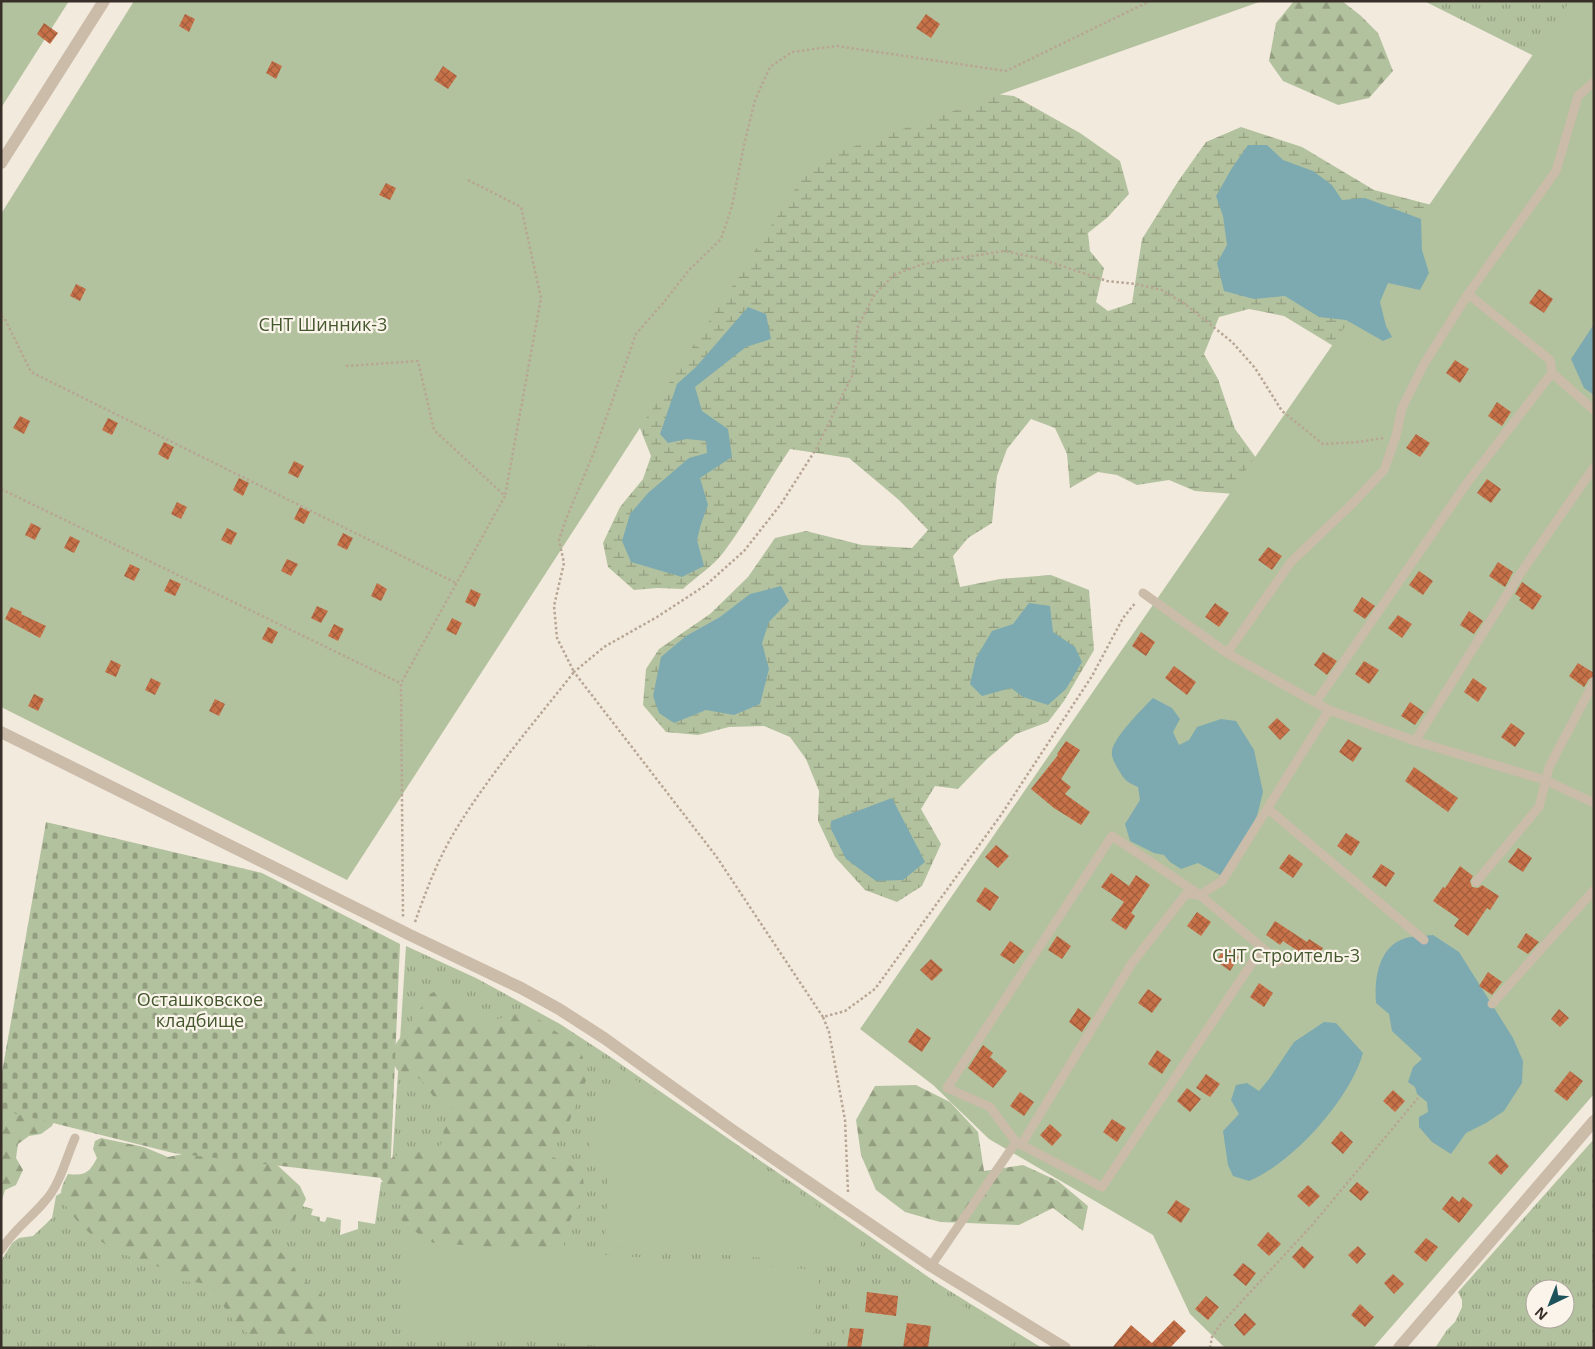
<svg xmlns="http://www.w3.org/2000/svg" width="1595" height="1349" viewBox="0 0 1595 1349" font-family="'Open Sans',sans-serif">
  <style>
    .grass { fill: url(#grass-tufts); fill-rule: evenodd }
    .forest { fill: url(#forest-firs) }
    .wetland { fill: url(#wetland-marsh) }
    .cemetery { fill: url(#cemetery-stones) }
    .garden { fill: #b3c29e }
    .water { fill: #7daab0 }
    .building { fill: url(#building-cross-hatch) }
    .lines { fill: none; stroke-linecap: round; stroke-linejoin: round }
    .path { stroke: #b7a694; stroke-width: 2.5; stroke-dasharray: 2.5 2.5; stroke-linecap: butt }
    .service { stroke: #cbbba9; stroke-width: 9 }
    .minor { stroke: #cbbba9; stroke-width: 12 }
    .tertiary { stroke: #cbbba9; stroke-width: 12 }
    .labels { text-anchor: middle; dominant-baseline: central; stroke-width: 4.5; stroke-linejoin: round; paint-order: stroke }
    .park-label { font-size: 18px; fill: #44572d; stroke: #faf4eb }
  </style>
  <defs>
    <pattern id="grass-tufts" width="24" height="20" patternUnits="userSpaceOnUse" patternTransform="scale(1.25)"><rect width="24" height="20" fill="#b3c29e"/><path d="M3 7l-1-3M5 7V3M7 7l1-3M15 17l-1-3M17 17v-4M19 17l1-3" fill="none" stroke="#939e81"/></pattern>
    <pattern id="forest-firs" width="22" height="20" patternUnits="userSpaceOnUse" patternTransform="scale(1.25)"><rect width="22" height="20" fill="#b3c29e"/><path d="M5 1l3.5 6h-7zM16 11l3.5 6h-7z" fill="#939e81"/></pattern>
    <pattern id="wetland-marsh" width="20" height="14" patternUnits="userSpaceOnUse" patternTransform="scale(1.25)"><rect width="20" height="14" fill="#b3c29e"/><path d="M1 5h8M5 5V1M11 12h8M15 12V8" fill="none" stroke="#939e81"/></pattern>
    <pattern id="cemetery-stones" width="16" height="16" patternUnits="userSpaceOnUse" patternTransform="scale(1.25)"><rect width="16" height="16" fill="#b3c29e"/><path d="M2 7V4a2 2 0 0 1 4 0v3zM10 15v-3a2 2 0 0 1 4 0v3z" fill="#939e81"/></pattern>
    <pattern id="building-cross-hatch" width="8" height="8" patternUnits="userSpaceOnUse" patternTransform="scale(1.25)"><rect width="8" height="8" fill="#c67148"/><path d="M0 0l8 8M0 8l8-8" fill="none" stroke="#a25d3c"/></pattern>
  </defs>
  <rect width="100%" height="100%" fill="#f3eade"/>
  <g class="grass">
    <polygon points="1424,1 1594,1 1576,77"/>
    <polygon points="406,946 476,978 560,1024 612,1058 937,1283 1042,1348 1,1348 1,1261 12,1243 19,1238 33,1236 52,1218 56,1196 72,1186 291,1203 313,1209 311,1215 320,1217 320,1221 325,1222 327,1217 341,1220 340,1235 358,1229 358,1221 375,1224 381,1182 391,1182"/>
    <path d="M 1594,1139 L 1594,1348 L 1435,1348 L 1447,1330 L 1455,1322 L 1462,1307 L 1462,1300 L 1458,1292 ZM 1535,1289 L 1565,1289 L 1565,1319 L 1535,1319 Z"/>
  </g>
  <g class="forest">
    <polygon points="1294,1 1342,1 1360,15 1378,33 1393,71 1369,98 1338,105 1283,81 1269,61 1276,23"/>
    <polygon points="442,990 455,995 485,1023 522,1012 534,1016 579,1048 589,1073 569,1122 553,1143 551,1156 575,1168 583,1179 585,1192 563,1234 566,1261 450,1253 406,1226 399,1217 401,1205 397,1194 386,1187 379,1176 382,1163 405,1151 431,1153 441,1145 446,1120 454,1110 449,1100 436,1100 420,1079 397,1070 391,1059 393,1048 431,993"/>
    <polygon points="916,1085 950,1102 978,1132 984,1171 1023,1165 1058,1181 1088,1206 1083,1231 1053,1208 1019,1225 940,1222 905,1212 876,1190 861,1155 856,1120 875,1086"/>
    <polygon points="1,1102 57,1114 52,1126 41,1134 29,1136 18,1144 16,1158 23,1170 16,1185 5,1190 1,1203"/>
    <path d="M 101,1138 L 144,1147 L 168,1157 L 250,1140 L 300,1186 L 306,1199 C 298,1217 291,1229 269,1223 L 267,1235 L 302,1278 L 322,1296 L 333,1319 L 332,1330 C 312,1341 311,1335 292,1337 C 253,1341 242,1337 221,1302 C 218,1296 213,1288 207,1285 C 200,1281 189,1283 181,1281 C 171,1277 167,1270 159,1267 C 148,1262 137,1260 126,1255 C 103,1245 82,1230 68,1209 C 66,1206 63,1202 62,1199 C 59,1190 64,1182 68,1174 C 85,1176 89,1173 97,1158 L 93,1149 L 95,1141 Z"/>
  </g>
  <path class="wetland" d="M 978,92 L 1014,96 L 1080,133 L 1120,161 L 1129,194 L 1108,217 L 1088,233 L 1090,251 L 1104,268 L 1096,302 L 1108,311 L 1132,303 L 1142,239 L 1179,180 L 1206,142 L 1241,127 L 1302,147 L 1374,190 L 1443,208 L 1353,358 L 1284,316 L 1249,309 L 1219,317 L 1204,354 L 1218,379 L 1235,429 L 1262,466 L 1248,495 L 1195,491 L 1169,480 L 1137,485 L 1117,475 L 1098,472 L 1070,488 L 1067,454 L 1055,428 L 1031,419 L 1007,449 L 997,476 L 992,523 L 968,538 L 953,556 L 960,587 L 1000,579 L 1051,575 L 1089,590 L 1094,650 L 1064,701 L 1048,722 L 1016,734 L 986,760 L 958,789 L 935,786 L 921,809 L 941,844 L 922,886 L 897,902 L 865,890 L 835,857 L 818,821 L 819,791 L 806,759 L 790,737 L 764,726 L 729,727 L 698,735 L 666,732 L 643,705 L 646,669 L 659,649 L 710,614 L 748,577 L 775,538 L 806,531 L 862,545 L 912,548 L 928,530 L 899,500 L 849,458 L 790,449 C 767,483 748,520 723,553 C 713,566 696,577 683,589 L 657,588 L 634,590 L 608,567 L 603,543 L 620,507 L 643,479 L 651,456 L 636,418 L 778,133 Z"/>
  <polygon class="cemetery" points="46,822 262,873 400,944 390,1179 173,1153 1,1110 1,1078"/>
  <g class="garden">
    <polygon points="1,1 69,1 1,108"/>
    <polygon points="134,1 1262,1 813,161 347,880 1,707 1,214"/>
    <polygon points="1570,1 1594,1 1594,1094 1373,1348 1225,1348 1190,1314 1153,1235 989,1139 933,1085 860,1029"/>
    <polygon points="617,1067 862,1237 858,1261 775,1259 605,1245 608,1178 587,1140"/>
    <polygon points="405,1241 820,1270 812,1348 633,1348 405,1333"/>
    <polygon points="852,1283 936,1290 1013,1335 1011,1348 843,1348"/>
  </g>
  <g class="water">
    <polygon points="1248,145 1267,145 1283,160 1313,171 1332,185 1342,200 1365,198 1421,219 1422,250 1429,273 1420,290 1388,283 1380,302 1386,326 1392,337 1383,341 1346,320 1319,317 1285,296 1254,299 1224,291 1217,263 1227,245 1223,216 1216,196 1232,168"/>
    <polygon points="748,307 766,314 771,339 746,347 695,387 702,411 728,429 732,457 700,478 708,505 701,524 697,540 704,566 682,577 631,562 622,541 630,514 648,493 689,458 707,453 706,441 687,439 668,443 660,434 677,384 696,367"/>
    <polygon points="1594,324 1594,395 1584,388 1571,359"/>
    <polygon points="781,586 789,601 769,622 762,643 769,669 760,704 734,715 706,710 674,723 659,713 653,696 661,657 686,636 720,617 750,594"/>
    <polygon points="1029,603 1050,606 1053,632 1075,647 1082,662 1066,689 1048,705 1023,697 1011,688 982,696 970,684 976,658 992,631 1013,624"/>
    <path d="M 1153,698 L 1172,708 L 1180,719 L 1173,732 L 1179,745 L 1189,740 L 1197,727 L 1221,719 L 1236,721 L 1254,750 L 1263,792 L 1257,816 L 1240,850 L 1226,870 L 1220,875 L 1198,863 L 1181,869 L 1170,862 L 1164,855 L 1154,853 L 1130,841 L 1125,824 L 1140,800 L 1138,787 C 1127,782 1125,781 1118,769 C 1115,763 1111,758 1112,751 C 1113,738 1143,708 1153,698 Z"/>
    <polygon points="892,798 925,862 903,880 876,881 846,859 831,829 831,821"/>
    <path d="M 1433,935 L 1459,952 L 1513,1038 L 1523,1061 L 1522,1083 L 1504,1111 L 1486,1123 L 1466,1133 L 1451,1154 L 1432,1142 L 1419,1127 L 1419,1117 L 1428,1112 L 1427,1102 L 1417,1094 L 1415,1087 L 1408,1082 L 1413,1067 L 1422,1059 L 1392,1031 L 1389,1014 L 1376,1003 C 1374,977 1379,943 1410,937 C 1417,936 1425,936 1433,935 Z"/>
    <path d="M 1324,1022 L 1336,1023 L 1363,1053 C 1350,1099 1293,1163 1249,1181 L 1233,1176 L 1228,1165 L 1223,1131 L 1239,1114 L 1231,1100 L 1236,1085 L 1247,1083 L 1259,1091 L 1269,1079 L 1294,1042 Z"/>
  </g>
  <g class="building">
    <polygon points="185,14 195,19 189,32 179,26"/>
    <polygon points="926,14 940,24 931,38 916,28"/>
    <polygon points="44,23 58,33 50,44 37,34"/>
    <polygon points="272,61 282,66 276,79 266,73"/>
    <polygon points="443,66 457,76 448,89 434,80"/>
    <polygon points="386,183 396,188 390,200 379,195"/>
    <polygon points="76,284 86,289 80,301 70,296"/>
    <polygon points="1539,289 1553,299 1544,313 1529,303"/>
    <polygon points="1455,360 1469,369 1460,383 1446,373"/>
    <polygon points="1497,402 1511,412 1502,426 1488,416"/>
    <polygon points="20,416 30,421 24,434 13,428"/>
    <polygon points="108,418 118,423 112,435 102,430"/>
    <polygon points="1416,434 1430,443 1420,457 1406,448"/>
    <polygon points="164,442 174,447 168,460 158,454"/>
    <polygon points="294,461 304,466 298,478 288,473"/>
    <polygon points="239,478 249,483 243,496 233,490"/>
    <polygon points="1487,479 1501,489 1491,503 1477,493"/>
    <polygon points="177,502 187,507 181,519 171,514"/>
    <polygon points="300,507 310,512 304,524 294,519"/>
    <polygon points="31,523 41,528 35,540 25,535"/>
    <polygon points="227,528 237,533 231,545 221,540"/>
    <polygon points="343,533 353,538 347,550 337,545"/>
    <polygon points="70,536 80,541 74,553 64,548"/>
    <polygon points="1268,547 1282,556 1272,570 1258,560"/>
    <polygon points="287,559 298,564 291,576 281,571"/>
    <polygon points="1498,562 1513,572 1505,587 1489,576"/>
    <polygon points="130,564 140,569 134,581 124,576"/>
    <polygon points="1419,571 1433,581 1423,595 1409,585"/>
    <polygon points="170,579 181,584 175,596 164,591"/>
    <polygon points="1522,582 1542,596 1533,610 1519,600 1521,598 1515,594"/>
    <polygon points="377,583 387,589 381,601 371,596"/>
    <polygon points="471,589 481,594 475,607 465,602"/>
    <polygon points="1362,597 1375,606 1365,619 1353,611"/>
    <polygon points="1215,603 1229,613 1219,627 1205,617"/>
    <polygon points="317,606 328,611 321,623 311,618"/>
    <polygon points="11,607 22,612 21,614 46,626 40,638 5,619"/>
    <polygon points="1469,611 1483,621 1474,634 1460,625"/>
    <polygon points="1398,615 1412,624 1402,638 1388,628"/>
    <polygon points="452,618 462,623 456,635 446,630"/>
    <polygon points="334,624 344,629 338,641 328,636"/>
    <polygon points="268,627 278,632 272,644 262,639"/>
    <polygon points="1141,632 1155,642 1146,656 1132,646"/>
    <polygon points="1323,652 1337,661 1327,675 1314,665"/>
    <polygon points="111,660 121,665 116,677 105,672"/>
    <polygon points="1364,661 1379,670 1369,684 1355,674"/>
    <polygon points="1578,663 1594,673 1594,676 1589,679 1584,687 1569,676"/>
    <polygon points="1174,666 1196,682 1187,695 1165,678"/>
    <polygon points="151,678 161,683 155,695 145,690"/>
    <polygon points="1473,678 1487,688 1478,702 1464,692"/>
    <polygon points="34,694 44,699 38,711 28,706"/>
    <polygon points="215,699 225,704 219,716 209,711"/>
    <polygon points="1410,702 1424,712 1415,725 1401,716"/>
    <polygon points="1277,718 1290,730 1280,740 1268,727"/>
    <polygon points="1511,723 1525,733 1515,747 1501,737"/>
    <polygon points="1348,739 1362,748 1353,762 1339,752"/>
    <polygon points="1066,741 1080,750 1061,779 1071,787 1065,794 1090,812 1081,825 1054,808 1031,789 1058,755 1057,754"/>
    <polygon points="1414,767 1458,798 1448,812 1405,781"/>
    <polygon points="1346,833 1360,842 1351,856 1337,846"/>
    <polygon points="996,845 1009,856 998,868 985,857"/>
    <polygon points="1518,848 1532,858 1523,872 1508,862"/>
    <polygon points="1289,854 1303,864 1293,878 1279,868"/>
    <polygon points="1381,864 1395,873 1386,887 1372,877"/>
    <polygon points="1460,866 1473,876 1470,881 1472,887 1478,888 1482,885 1499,896 1490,910 1487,908 1468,936 1454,926 1459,919 1433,901 1443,887 1445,888"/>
    <polygon points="1111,873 1129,886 1136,875 1150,885 1131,913 1135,916 1126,930 1111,920 1124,902 1101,887"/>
    <polygon points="985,887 999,897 990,911 976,901"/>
    <polygon points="1197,912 1211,922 1201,936 1187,926"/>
    <polygon points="1275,921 1307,942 1309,939 1323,948 1314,962 1283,941 1280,945 1266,935"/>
    <polygon points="1526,933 1539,942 1528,954 1517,947"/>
    <polygon points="1057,936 1071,946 1062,959 1048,950"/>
    <polygon points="1010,941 1024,951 1014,964 1000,955"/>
    <polygon points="1225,947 1239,957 1230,971 1216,961"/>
    <polygon points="931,959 943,970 932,981 920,970"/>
    <polygon points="1488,972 1502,982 1492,995 1479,986"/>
    <polygon points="1259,983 1273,993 1264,1007 1250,997"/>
    <polygon points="1148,989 1162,999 1152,1013 1138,1003"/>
    <polygon points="1078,1008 1091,1018 1082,1032 1069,1022"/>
    <polygon points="1559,1009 1569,1018 1560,1027 1551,1019"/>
    <polygon points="917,1028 931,1038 922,1052 908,1042"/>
    <polygon points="983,1045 993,1053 990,1057 1007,1071 993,1088 968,1068"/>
    <polygon points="1157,1050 1171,1060 1162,1074 1148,1064"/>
    <polygon points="1570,1071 1583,1081 1567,1101 1554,1091"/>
    <polygon points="1206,1074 1220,1084 1210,1097 1196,1088"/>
    <polygon points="1187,1088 1201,1099 1190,1112 1177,1101"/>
    <polygon points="1393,1090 1405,1101 1395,1112 1383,1101"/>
    <polygon points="1020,1092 1034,1102 1024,1116 1010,1106"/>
    <polygon points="1112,1119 1126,1128 1117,1142 1103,1132"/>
    <polygon points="1050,1124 1062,1135 1052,1146 1040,1135"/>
    <polygon points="1341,1131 1353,1142 1343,1154 1331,1143"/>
    <polygon points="1497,1154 1509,1166 1501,1175 1488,1163"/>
    <polygon points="1357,1182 1369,1192 1361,1201 1349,1191"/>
    <polygon points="1308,1185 1320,1196 1309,1207 1297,1196"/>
    <polygon points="1452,1196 1459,1202 1463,1197 1473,1205 1459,1223 1442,1209"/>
    <polygon points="1176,1200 1190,1209 1181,1223 1167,1213"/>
    <polygon points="1268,1232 1281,1244 1269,1256 1257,1245"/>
    <polygon points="1426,1238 1438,1247 1426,1262 1414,1252"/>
    <polygon points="1302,1246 1314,1257 1304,1269 1292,1257"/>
    <polygon points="1358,1246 1366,1254 1357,1264 1348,1255"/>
    <polygon points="1243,1263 1256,1273 1246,1286 1233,1275"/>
    <polygon points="1393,1274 1404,1284 1394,1294 1384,1283"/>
    <polygon points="867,1292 898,1296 896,1316 865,1312"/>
    <polygon points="1206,1296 1219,1307 1208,1320 1195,1309"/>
    <polygon points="1360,1304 1374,1317 1365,1327 1351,1315"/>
    <polygon points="1245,1313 1256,1324 1244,1336 1234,1325"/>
    <polygon points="1174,1320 1186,1331 1170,1348 1112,1348 1131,1325 1152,1343"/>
    <polygon points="907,1323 931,1326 928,1348 903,1348"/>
    <polygon points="850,1328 864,1329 861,1348 847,1348"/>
  </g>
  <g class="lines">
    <g class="path">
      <polyline points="468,180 521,207 541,298 505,496"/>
      <polyline points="1,316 5,319 31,372 456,583"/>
      <polyline points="346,366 418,361 434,430 505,496 401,683 403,917"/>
      <polyline points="1,489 400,683"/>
      <path d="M 415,922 C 426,891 438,859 455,831 C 489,775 533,724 574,672 L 557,638 L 554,606 L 564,563 L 559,540 L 566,519 L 594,452 L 636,334 L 664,302 L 689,270 L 721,239 L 732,206 L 744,145 L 755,100 L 770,67 L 792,52 L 837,46 L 1006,71 L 1150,1"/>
      <polyline points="823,1017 716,856 574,672 604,647 657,617 706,585 744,551 781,504 816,449 852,376 858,326 875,294 894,275 923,264 1004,251 1038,258 1107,281 1136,284 1162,290 1185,304 1232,342 1255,368 1282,411 1323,444 1358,442 1384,438"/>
      <polyline points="848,1192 845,1120 829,1032 823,1017 845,1011 875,989 1001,815 1092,676 1123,618 1136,602"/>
      <polyline points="1210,1348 1212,1337 1220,1325 1313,1224 1418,1098"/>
    </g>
    <g class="service">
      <polyline points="1468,294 1550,360 1552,373 1594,410"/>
      <polyline points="1143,593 1227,653 1329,710 1415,741 1545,780 1594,803"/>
      <polyline points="1227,653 1291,562 1354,502 1384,470 1396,436 1402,408 1424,364 1468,294 1556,171 1578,96 1594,82"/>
      <polyline points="1316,702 1467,483 1552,373"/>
      <polyline points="1415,741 1520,574 1594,467"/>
      <polyline points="1268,809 1424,940"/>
      <polyline points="1476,882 1539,807 1549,767 1594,682"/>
      <polyline points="1262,948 1102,1187 1016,1142 990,1107 947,1088 1112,836 1200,895 1279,962"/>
      <polyline points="1492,1004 1594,890"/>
      <polyline points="1021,1145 1132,963 1186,894 1200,895 1222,881 1329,710"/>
      <path d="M 1,1250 C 14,1229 30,1219 45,1201 C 60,1185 66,1158 75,1138"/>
      <polyline points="931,1266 1016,1142"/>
    </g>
    <polyline class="minor" points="1399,1348 1594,1121"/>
    <g class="tertiary">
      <polyline points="1,163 104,1"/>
      <polyline points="1,732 410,935 521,988 559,1009 604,1038 735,1132 931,1266 1065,1348"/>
    </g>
  </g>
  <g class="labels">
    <g class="park-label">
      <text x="323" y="324">СНТ Шинник-3</text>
      <text x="1286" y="955">СНТ Строитель-3</text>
      <text x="200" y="999">Осташковское<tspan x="200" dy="21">кладбище</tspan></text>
    </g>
  </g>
  <rect width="1595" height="1349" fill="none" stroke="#382f29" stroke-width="5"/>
  <g transform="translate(1550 1304) rotate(223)"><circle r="24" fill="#faf4eb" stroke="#aca59d"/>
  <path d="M0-4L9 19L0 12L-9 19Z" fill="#1e525a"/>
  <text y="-8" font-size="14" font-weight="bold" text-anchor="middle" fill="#382f29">N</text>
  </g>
</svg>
